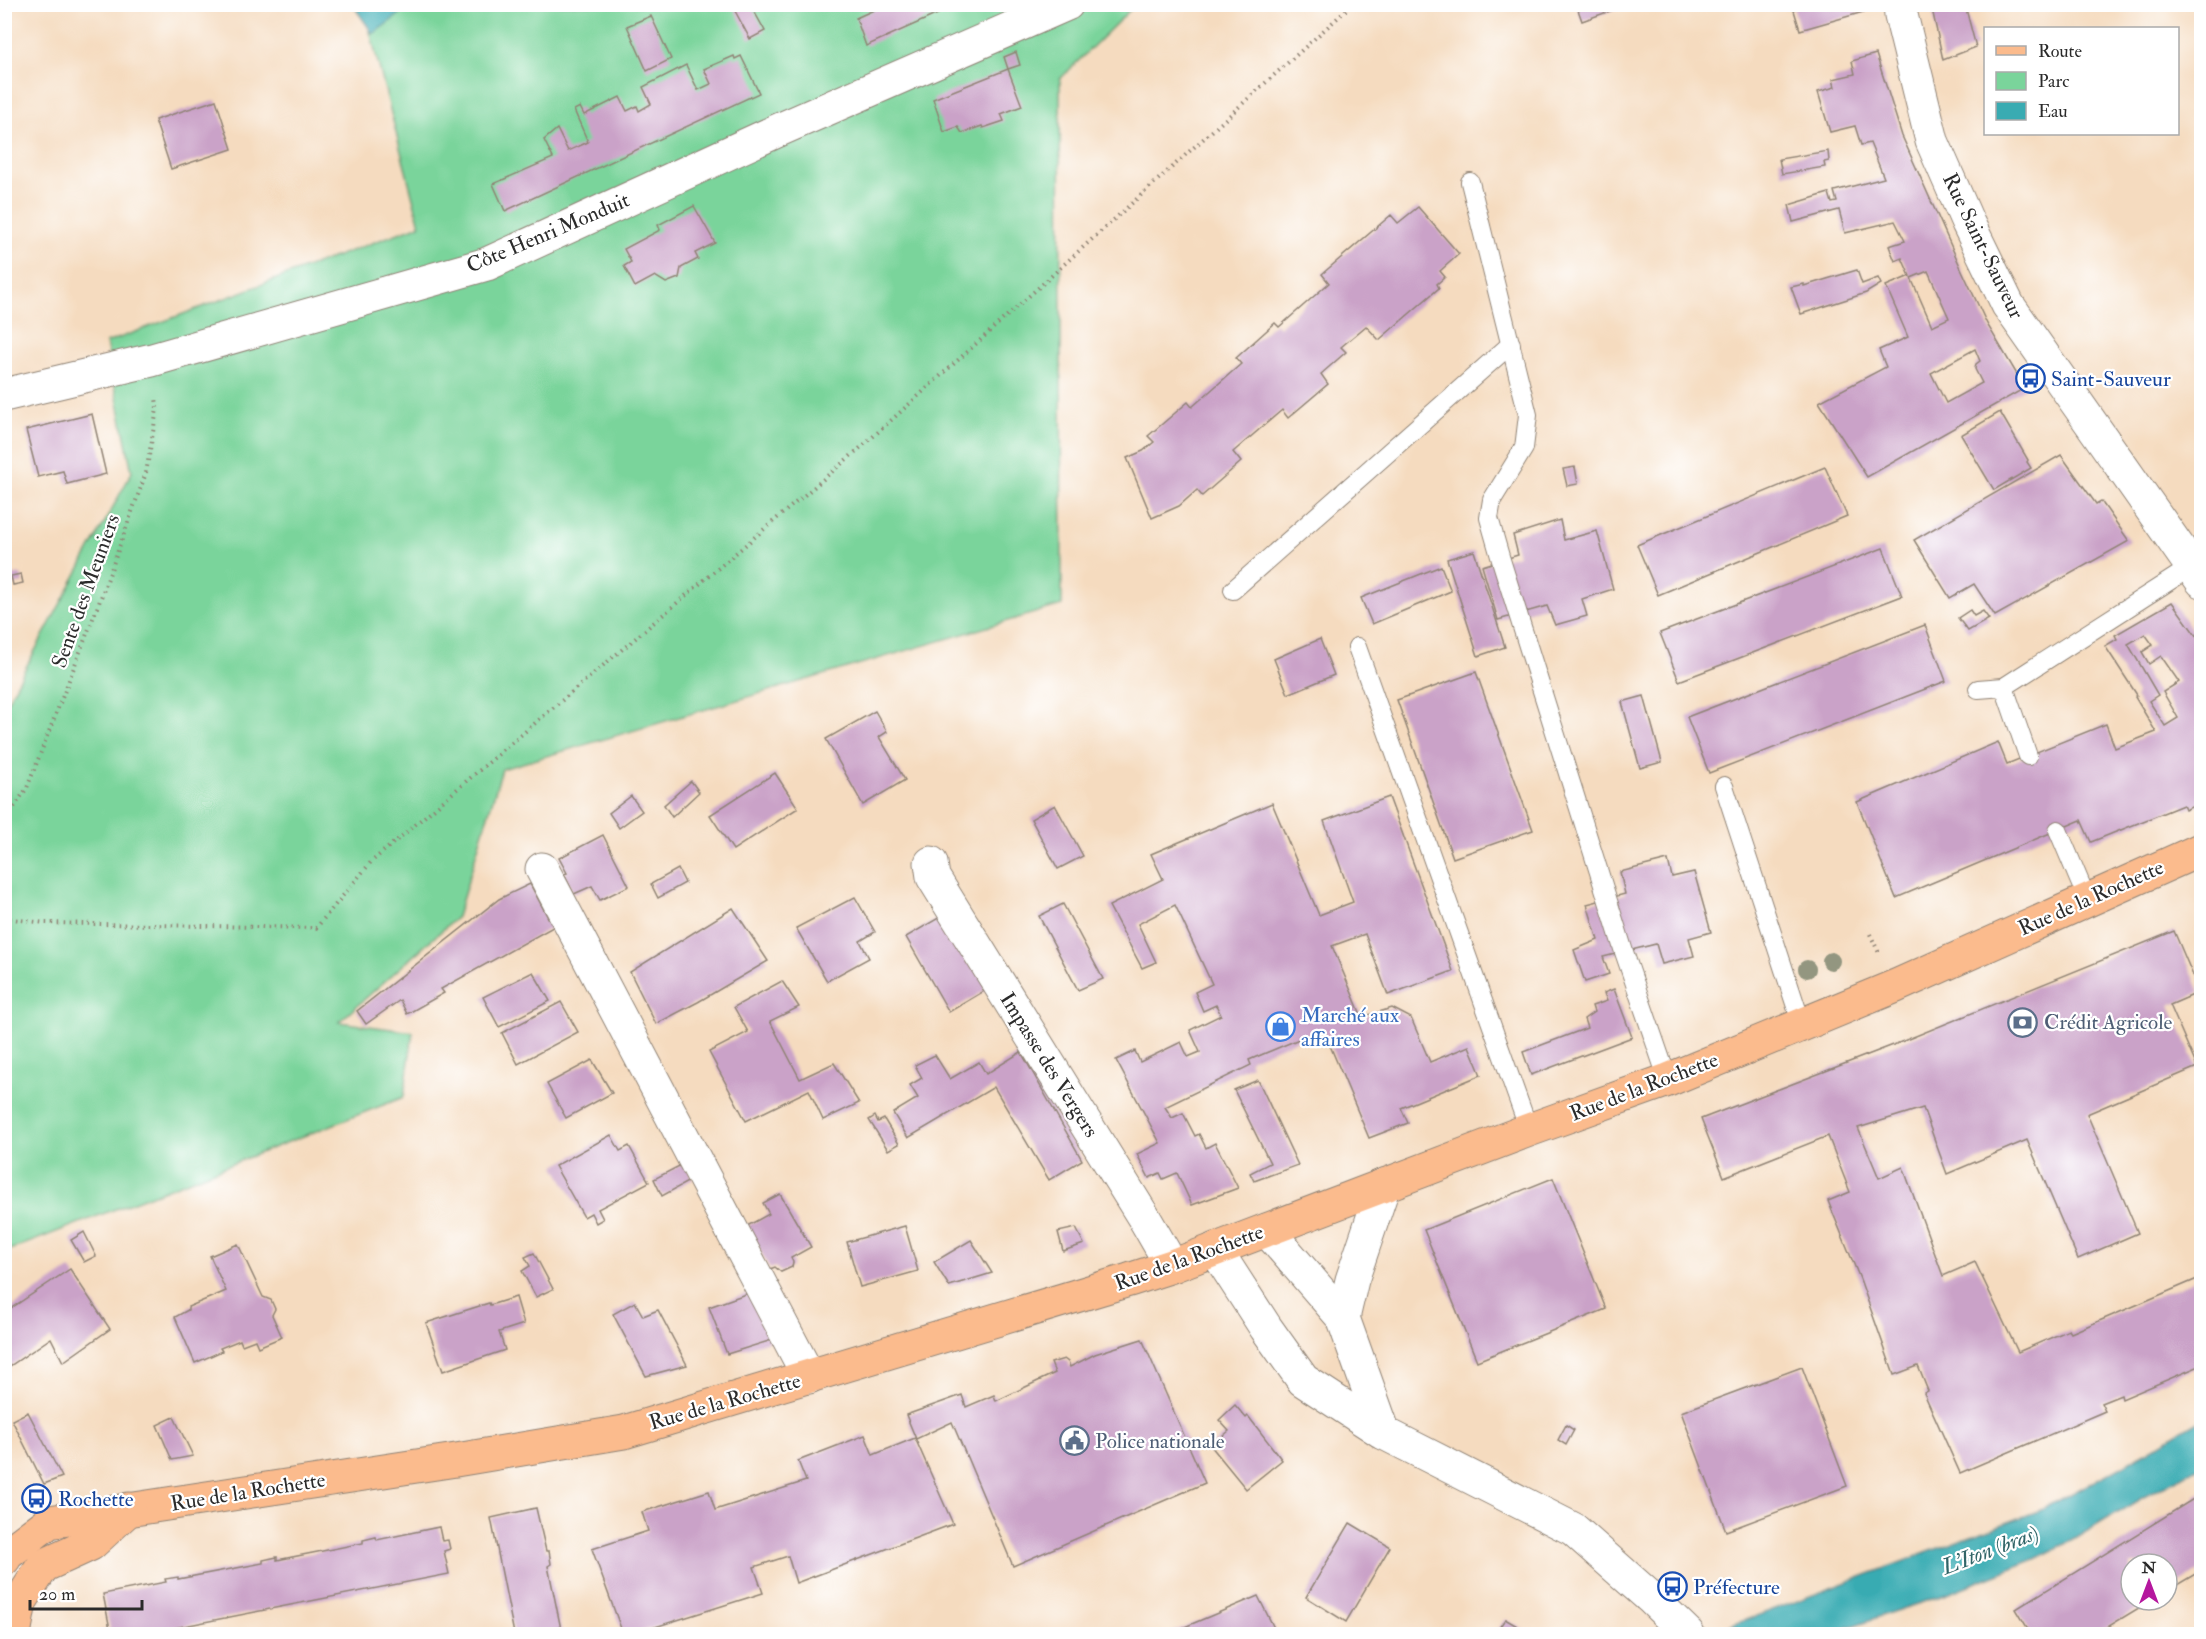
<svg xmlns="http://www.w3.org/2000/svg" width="2206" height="1639" viewBox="0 0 2206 1639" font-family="'IM FELL Double Pica',serif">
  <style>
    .green { fill: #7ad49b; stroke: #528063; stroke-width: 1.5 }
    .water { fill: #39abb2; stroke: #326b6e; stroke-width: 1.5 }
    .building { fill: #caa2c8; fill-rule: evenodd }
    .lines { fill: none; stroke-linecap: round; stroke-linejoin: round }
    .service-casing { stroke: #908375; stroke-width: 20 }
    .minor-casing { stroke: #908375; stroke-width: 35 }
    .tertiary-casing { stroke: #908375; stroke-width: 35 }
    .primary-casing { stroke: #908375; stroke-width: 35 }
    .path { stroke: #908375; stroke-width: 4; stroke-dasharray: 1.5 4.5; stroke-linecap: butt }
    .service { stroke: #fff; stroke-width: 18 }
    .minor { stroke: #fff; stroke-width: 33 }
    .tertiary { stroke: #fff; stroke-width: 33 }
    .primary { stroke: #fbbb8d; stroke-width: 33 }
    .tree { fill: #939680 }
    .labels { text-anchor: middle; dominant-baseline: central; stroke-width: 4.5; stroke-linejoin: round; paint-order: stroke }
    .street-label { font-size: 21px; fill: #2b2b2b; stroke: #fff }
    .transit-label { font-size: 21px; fill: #164399; stroke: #fff; text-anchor: start }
    .shop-label { font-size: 21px; fill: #366cbe; stroke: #fff; text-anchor: start }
    .service-label { font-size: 21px; fill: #4e5e75; stroke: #fff; text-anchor: start }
    .water-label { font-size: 22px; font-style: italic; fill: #316568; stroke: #fff }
  </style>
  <rect width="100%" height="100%" fill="#fff"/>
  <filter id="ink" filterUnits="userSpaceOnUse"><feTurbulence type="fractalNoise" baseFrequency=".0167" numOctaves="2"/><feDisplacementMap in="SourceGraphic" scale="12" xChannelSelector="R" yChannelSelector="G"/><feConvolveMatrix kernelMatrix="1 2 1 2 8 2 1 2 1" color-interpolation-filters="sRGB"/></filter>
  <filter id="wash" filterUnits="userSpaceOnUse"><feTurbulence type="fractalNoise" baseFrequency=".008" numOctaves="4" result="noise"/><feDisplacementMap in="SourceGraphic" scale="24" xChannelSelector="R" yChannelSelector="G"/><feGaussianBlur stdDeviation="1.35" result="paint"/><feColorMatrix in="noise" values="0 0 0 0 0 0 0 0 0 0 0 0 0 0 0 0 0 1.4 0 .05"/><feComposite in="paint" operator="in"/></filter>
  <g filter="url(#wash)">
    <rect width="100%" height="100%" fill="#f5dbbf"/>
    <polygon class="green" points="363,5 1135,5 1060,79 1062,605 502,769 457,917 339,1022 413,1032 404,1097 5,1252 5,706 132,472 106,343 420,225"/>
    <g class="water">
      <polygon points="353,5 394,5 400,14 373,34"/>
      <polygon points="2201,1419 2201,1466 2140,1499 2071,1541 2035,1559 1944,1595 1828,1634 1730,1634 1724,1628 2041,1510 2122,1466"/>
    </g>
    <g id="blocks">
      <g class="building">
        <polygon points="742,4 750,4 765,31 750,39 734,9"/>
        <polygon points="887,4 960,4 866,46 856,18"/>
        <polygon points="1576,4 1627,4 1627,5 1582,21"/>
        <polygon points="1792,4 1874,4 1874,9 1800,30"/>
        <polygon points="1931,4 1965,5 1976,47 1943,60"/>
        <polygon points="651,16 671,59 647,71 627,26"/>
        <polygon points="1016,52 1020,65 1008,69 1004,57"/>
        <path d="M 1876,54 L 1902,136 L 1960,266 L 1987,324 L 2025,388 L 1867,477 L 1819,402 L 1886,367 L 1879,350 L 1908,337 L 1886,286 L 1910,276 L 1902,258 L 1895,261 L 1889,246 L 1905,241 L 1895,221 L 1845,233 L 1839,210 L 1793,222 L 1789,205 L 1829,193 L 1832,203 L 1837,202 L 1834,191 L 1884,178 L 1870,143 L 1861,145 L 1855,126 L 1830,132 L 1818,92 L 1835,87 L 1833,79 L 1855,74 L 1852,61 ZM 1928,271 L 1949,318 L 1932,326 L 1911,278 ZM 1975,349 L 1980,361 L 1976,364 L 1975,369 L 1982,383 L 1946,403 L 1931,373 Z"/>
        <polygon points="734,56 735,59 741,56 759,93 505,211 493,184 553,158 544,140 557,129 568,151 588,142 574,110 580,107 584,115 620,97 627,111 637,106 639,111 651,104 643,87 686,65 698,90 711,84 704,69"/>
        <polygon points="1008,69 1022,106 1001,114 1004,121 983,128 982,126 962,133 958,127 944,132 933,99"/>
        <polygon points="216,100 232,149 171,169 155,120"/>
        <polygon points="1828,151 1829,161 1824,162 1825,167 1782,174 1779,159"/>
        <polygon points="694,206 715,243 695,253 698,259 681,268 679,278 676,279 666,283 655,276 635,287 624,266 631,262 624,249 660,230 658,225"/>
        <polygon points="1418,207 1459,254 1440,271 1445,277 1437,284 1439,288 1379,340 1366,326 1341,347 1346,352 1321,374 1328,384 1288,418 1282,410 1233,452 1241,462 1202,496 1197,490 1179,506 1152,518 1127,458 1143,451 1154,442 1148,436 1188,402 1192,407 1241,364 1236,358 1275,323 1279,327 1329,283 1322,274 1391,215 1398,223"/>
        <polygon points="1857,270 1862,284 1878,278 1881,284 1866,293 1801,314 1791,287 1804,284 1804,286"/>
        <polygon points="2000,412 2028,460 2027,462 2031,468 1994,490 1961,435"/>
        <polygon points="92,414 106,474 67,484 63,471 38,477 26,430"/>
        <polygon points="2061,455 2096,504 2101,501 2129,541 1995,616 1974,584 1950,598 1914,540"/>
        <polygon points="1575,467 1578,484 1567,486 1563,469"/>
        <polygon points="1825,467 1847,516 1658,595 1637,545"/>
        <polygon points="1560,520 1564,540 1597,531 1613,589 1582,599 1587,616 1555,625 1547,606 1498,620 1482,566 1518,555 1513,535"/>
        <polygon points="1883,548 1902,596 1679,681 1660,633"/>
        <polygon points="1474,551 1505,647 1478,656 1447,559"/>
        <polygon points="1441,566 1451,591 1372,624 1361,598"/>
        <polygon points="21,574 23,583 13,585 11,576"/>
        <path d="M 2172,602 L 2202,644 L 2202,802 L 2185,810 L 2183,805 L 2091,842 L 2081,820 L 1896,898 L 1857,802 L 1998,742 L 2007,764 L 2106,724 L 2115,748 L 2156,732 L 2135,697 L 2137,695 L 2105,646 L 2117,639 L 2115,635 ZM 2145,634 L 2153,645 L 2142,652 L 2149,664 L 2161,656 L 2179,682 L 2163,692 L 2178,718 L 2165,726 L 2149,701 L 2158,695 L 2128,644 Z"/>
        <polygon points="1970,610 1974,616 1983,611 1989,619 1968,631 1958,618"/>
        <polygon points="1925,625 1946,681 1709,773 1687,717"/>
        <polygon points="1320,639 1334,675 1288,694 1274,659"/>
        <polygon points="1476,672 1533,830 1453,858 1397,700"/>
        <polygon points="1644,696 1662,762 1640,768 1622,702"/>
        <polygon points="875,711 887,732 879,737 905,780 863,805 826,739"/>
        <polygon points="775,773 798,808 733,850 710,815"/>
        <polygon points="691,781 699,792 672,817 664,805"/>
        <polygon points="631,796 642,811 619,828 609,813"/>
        <polygon points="1389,797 1453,971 1388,995 1365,934 1332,946 1362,1017 1392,1008 1411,1018 1430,1062 1469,1046 1481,1075 1401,1108 1408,1123 1369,1138 1323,1029 1249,1060 1251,1065 1165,1107 1172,1118 1183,1113 1195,1136 1199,1134 1206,1148 1215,1143 1238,1188 1192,1205 1177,1173 1163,1179 1160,1173 1149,1178 1137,1154 1160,1143 1116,1060 1135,1051 1140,1062 1181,1042 1188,1057 1200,1052 1190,1030 1221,1015 1216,1005 1203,1011 1195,992 1212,984 1175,905 1138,924 1156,962 1142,968 1109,906 1163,879 1151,854 1272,803 1319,915 1353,902 1324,821"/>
        <polygon points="1055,805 1083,856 1058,869 1031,819"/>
        <polygon points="603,835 629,886 600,900 592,886 574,894 564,874 567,873 559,858"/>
        <polygon points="1668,860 1672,877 1694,872 1711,932 1689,938 1694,956 1662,964 1656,944 1603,957 1609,974 1585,982 1574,950 1598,940 1587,904 1625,894 1620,872"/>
        <polygon points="678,869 685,883 658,898 651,884"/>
        <polygon points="530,884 553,927 441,989 444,993 407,1014 400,1000 366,1024 357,1011 499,899"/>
        <polygon points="855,897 875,932 860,941 869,958 827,981 796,928"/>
        <polygon points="1063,904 1103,979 1078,990 1039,916"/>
        <polygon points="733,908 768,961 698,1002 656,1024 630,972"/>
        <polygon points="947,913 991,987 949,1012 906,937"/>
        <polygon points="2174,931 2200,992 2170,1005 2197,1067 2087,1114 2138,1233 2078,1259 2027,1140 1947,1174 1923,1108 1858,1128 1879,1178 1903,1167 1943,1276 1975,1262 2018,1352 2069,1330 2071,1333 2202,1277 2202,1365 2122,1399 2121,1395 2101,1403 2105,1411 1960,1473 1924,1393 1928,1391 1918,1366 1894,1375 1860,1279 1828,1201 1850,1192 1828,1136 1724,1177 1701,1119 1896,1044"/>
        <polygon points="533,972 550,1001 499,1027 483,997"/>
        <polygon points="782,981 799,1007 770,1021 800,1079 834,1063 859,1103 823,1120 809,1090 746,1121 709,1052 748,1032 734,1007"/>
        <polygon points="1614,989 1632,1037 1531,1075 1523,1052 1587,1028 1584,1019 1594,1012 1592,1006 1607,1001 1604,993"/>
        <polygon points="561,1002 578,1032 518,1064 502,1033"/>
        <polygon points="1021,1052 1082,1160 1049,1180 994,1087 908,1138 893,1113 918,1098 910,1085 922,1078 915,1065 935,1055 950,1079 979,1062 986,1074"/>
        <polygon points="592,1060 612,1093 566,1118 547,1084"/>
        <polygon points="1258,1080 1298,1165 1254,1181 1250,1173 1270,1163 1234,1090"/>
        <polygon points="875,1116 878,1122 884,1119 899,1144 888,1150 869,1120"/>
        <polygon points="611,1135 620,1151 629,1146 649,1182 598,1209 603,1219 596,1223 591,1213 584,1217 555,1166"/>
        <polygon points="685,1163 693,1179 662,1196 654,1179"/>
        <polygon points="1553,1178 1606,1309 1477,1361 1424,1230"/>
        <polygon points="780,1194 811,1247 791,1258 793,1262 792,1267 781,1272 775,1267 770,1269 747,1226 769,1214 763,1203"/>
        <polygon points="905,1226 918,1271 860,1287 847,1242"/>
        <polygon points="1076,1228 1084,1244 1063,1251 1058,1232"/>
        <polygon points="84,1232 96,1256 84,1262 71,1240"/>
        <polygon points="971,1240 992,1273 949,1286 934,1262"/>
        <polygon points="238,1244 263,1297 271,1300 275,1309 272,1315 282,1337 258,1347 255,1340 242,1345 240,1340 220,1348 222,1351 195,1363 175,1317 188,1310 188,1307 226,1291 210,1256"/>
        <polygon points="534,1253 553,1289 536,1297 522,1271 530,1266 525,1257"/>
        <polygon points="70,1269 110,1329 63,1362 51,1338 4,1370 4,1313"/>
        <polygon points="754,1291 772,1340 727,1354 709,1307"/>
        <polygon points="516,1297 524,1324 499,1332 505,1350 443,1371 426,1323 489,1303 490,1305"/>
        <polygon points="635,1302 643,1316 658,1310 687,1365 646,1376 613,1314"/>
        <polygon points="1142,1339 1205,1483 1013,1566 952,1422 916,1439 906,1415 962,1395 966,1407 994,1395 996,1401 1055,1373 1051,1363 1064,1359 1068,1362 1070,1367 1095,1354"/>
        <polygon points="1802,1367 1847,1486 1726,1531 1681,1412"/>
        <polygon points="1235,1405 1246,1418 1248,1416 1282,1460 1246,1489 1211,1446 1229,1431 1219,1420"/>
        <polygon points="28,1412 62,1477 44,1484 12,1420"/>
        <polygon points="174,1417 193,1456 172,1460 157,1425"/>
        <polygon points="1566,1425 1574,1430 1566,1445 1558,1440"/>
        <polygon points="865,1435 873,1455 915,1438 953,1524 796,1583 788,1556 754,1567 763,1593 633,1634 623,1634 592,1549 648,1531 642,1512 709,1491 715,1510 806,1481 798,1461"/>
        <polygon points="2202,1492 2202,1570 2167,1591 2167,1564 2131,1564 2131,1600 2152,1600 2096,1634 2031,1634 2016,1609 2195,1498 2195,1496"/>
        <polygon points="536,1508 546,1551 549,1551 551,1564 548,1566 562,1634 514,1634 491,1518"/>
        <polygon points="1350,1523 1390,1547 1346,1622 1306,1597"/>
        <polygon points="439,1527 442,1541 448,1540 450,1549 444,1551 449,1574 143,1634 86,1634 110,1629 103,1594 166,1582 165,1579 178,1577 178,1579 263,1563 263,1560 277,1557 277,1560 363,1543 363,1540 376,1537 377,1540"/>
        <polygon points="1258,1596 1277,1634 1168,1634"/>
        <polygon points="1505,1619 1531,1634 1495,1634"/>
      </g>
    </g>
  </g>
  <g filter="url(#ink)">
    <use href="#blocks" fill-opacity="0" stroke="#908375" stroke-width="1.5"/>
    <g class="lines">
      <defs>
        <g id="service">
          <polyline points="1470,182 1528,415 1524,448 1492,500 1489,518 1501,560 1624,952 1668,1080"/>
          <polyline points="1233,590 1511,344"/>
          <polyline points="1357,647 1529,1130"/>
          <polyline points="2004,687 2028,756"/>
          <polyline points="1978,689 2004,687 2191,567"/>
          <polyline points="1724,786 1802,1025"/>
          <polyline points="2058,830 2087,899"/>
        </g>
        <g id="minor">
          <polyline points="1900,4 1901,15 1932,141 1968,223 2008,305 2202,581"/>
          <polyline points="931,863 933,877 1146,1221 1172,1266"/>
          <polyline points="542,869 809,1377"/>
          <polyline points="1267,1230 1343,1318 1384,1433"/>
          <polyline points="1215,1249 1266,1328 1303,1380 1384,1433 1573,1529 1652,1599 1688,1634"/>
          <polyline points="1343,1318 1352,1280 1384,1185"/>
        </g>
        <polyline id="tertiary" points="4,395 152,360 487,264 781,129 1067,4"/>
        <g id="primary">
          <polyline points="4,1559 7,1554 49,1522 456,1460 624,1432 1129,1280 1172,1266 1529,1130 1668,1080 1896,986 2202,849"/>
          <polyline points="14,1634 20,1602 43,1566 91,1544 129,1509"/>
        </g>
      </defs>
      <use href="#service" class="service-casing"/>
      <use href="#minor" class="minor-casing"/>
      <use href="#tertiary" class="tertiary-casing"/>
      <use href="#primary" class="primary-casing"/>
      <g class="path">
        <polyline points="4,822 27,788 99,603 146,473 157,409 156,396"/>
        <polyline points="4,918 45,923 316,928 371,862 866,443 1353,4"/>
        <polyline points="1870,934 1880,955"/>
      </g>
      <use href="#service" class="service"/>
      <use href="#minor" class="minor"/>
      <use href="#tertiary" class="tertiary"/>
      <use href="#primary" class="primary"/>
    </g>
    <g class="tree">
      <circle cx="1831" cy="961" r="9"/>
      <circle cx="1807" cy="969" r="9"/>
    </g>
  </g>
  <defs>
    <symbol id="bus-ring" viewBox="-11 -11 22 22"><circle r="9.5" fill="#fff" stroke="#1a4fb4" stroke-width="1.5"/><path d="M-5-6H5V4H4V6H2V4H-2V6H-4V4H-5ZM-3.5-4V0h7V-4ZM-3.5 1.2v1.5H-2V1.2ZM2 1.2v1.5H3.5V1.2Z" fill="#1a4fb4"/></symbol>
    <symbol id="bank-ring" viewBox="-11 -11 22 22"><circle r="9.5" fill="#fff" stroke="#5c6f8a" stroke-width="1.5"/><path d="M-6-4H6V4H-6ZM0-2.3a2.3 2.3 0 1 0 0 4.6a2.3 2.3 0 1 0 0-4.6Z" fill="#5c6f8a"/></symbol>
    <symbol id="shop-ring" viewBox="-11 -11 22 22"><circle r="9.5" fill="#fff" stroke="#3f7fe0" stroke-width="1.5"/><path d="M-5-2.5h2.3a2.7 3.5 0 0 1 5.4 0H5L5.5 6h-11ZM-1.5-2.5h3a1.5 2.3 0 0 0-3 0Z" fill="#3f7fe0"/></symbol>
    <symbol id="civic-ring" viewBox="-11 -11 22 22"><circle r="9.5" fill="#fff" stroke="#5c6f8a" stroke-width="1.5"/><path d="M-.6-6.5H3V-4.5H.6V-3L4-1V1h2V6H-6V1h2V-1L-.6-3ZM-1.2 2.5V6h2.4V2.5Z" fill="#5c6f8a"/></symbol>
  </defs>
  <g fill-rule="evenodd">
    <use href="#bus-ring" x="2014" y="362" width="33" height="33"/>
    <use href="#bank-ring" x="2006" y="1006" width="33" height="33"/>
    <use href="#shop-ring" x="1264" y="1010" width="33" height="33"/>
    <use href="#civic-ring" x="1058" y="1424" width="33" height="33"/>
    <use href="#bus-ring" x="20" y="1482" width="33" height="33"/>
    <use href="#bus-ring" x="1656" y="1570" width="33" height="33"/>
  </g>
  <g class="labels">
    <g class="street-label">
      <text transform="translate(548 233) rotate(-23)">Côte Henri Monduit</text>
      <text transform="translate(1983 246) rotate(64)">Rue Saint-Sauveur</text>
      <text transform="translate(86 591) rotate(-70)">Sente des Meuniers</text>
      <text transform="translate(2091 898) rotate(-24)">Rue de la Rochette</text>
      <text transform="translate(1049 1065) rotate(58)">Impasse des Vergers</text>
      <text transform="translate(1644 1087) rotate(-21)">Rue de la Rochette</text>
      <text transform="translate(1189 1258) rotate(-20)">Rue de la Rochette</text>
      <text transform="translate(725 1402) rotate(-16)">Rue de la Rochette</text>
      <text transform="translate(248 1492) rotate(-9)">Rue de la Rochette</text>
    </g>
    <g class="transit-label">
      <text x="2051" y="379">Saint-Sauveur</text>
      <text x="58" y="1499">Rochette</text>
      <text x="1693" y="1587">Préfecture</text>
    </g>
    <g class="shop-label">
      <text x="1301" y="1015">Marché aux<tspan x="1301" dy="24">affaires</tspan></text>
    </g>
    <g class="service-label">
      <text x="2044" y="1022">Crédit Agricole</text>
      <text x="1095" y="1441">Police nationale</text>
    </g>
    <g class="water-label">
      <text transform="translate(1990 1550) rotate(-21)">L'Iton (bras)</text>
    </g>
  </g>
  <rect width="2206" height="1639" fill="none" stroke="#fff" stroke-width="24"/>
  <rect x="1984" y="27" width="195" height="108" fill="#ffffff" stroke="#aaaaaa" stroke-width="1.5"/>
  <rect x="1996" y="46" width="30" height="9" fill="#fbbb8d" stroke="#aaaaaa" stroke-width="1.5"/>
  <text x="2038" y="57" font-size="18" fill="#2b2b2b">Route</text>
  <rect x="1996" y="72" width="30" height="18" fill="#7ad49b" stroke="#aaaaaa" stroke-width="1.5"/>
  <text x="2038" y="87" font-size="18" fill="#2b2b2b">Parc</text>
  <rect x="1996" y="102" width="30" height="18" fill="#39abb2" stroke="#aaaaaa" stroke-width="1.5"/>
  <text x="2038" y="117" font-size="18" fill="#2b2b2b">Eau</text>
  <g transform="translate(2149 1582)"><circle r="28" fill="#ffffff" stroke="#aaaaaa" stroke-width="1.5"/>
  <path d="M0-4.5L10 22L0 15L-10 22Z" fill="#b5179e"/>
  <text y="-9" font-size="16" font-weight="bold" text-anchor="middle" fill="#2b2b2b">N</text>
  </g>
  <path d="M30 1600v9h112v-9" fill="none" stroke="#2b2b2b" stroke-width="3"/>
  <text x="39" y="1600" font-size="18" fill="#2b2b2b" stroke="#ffffff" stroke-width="4.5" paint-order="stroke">20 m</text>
</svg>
